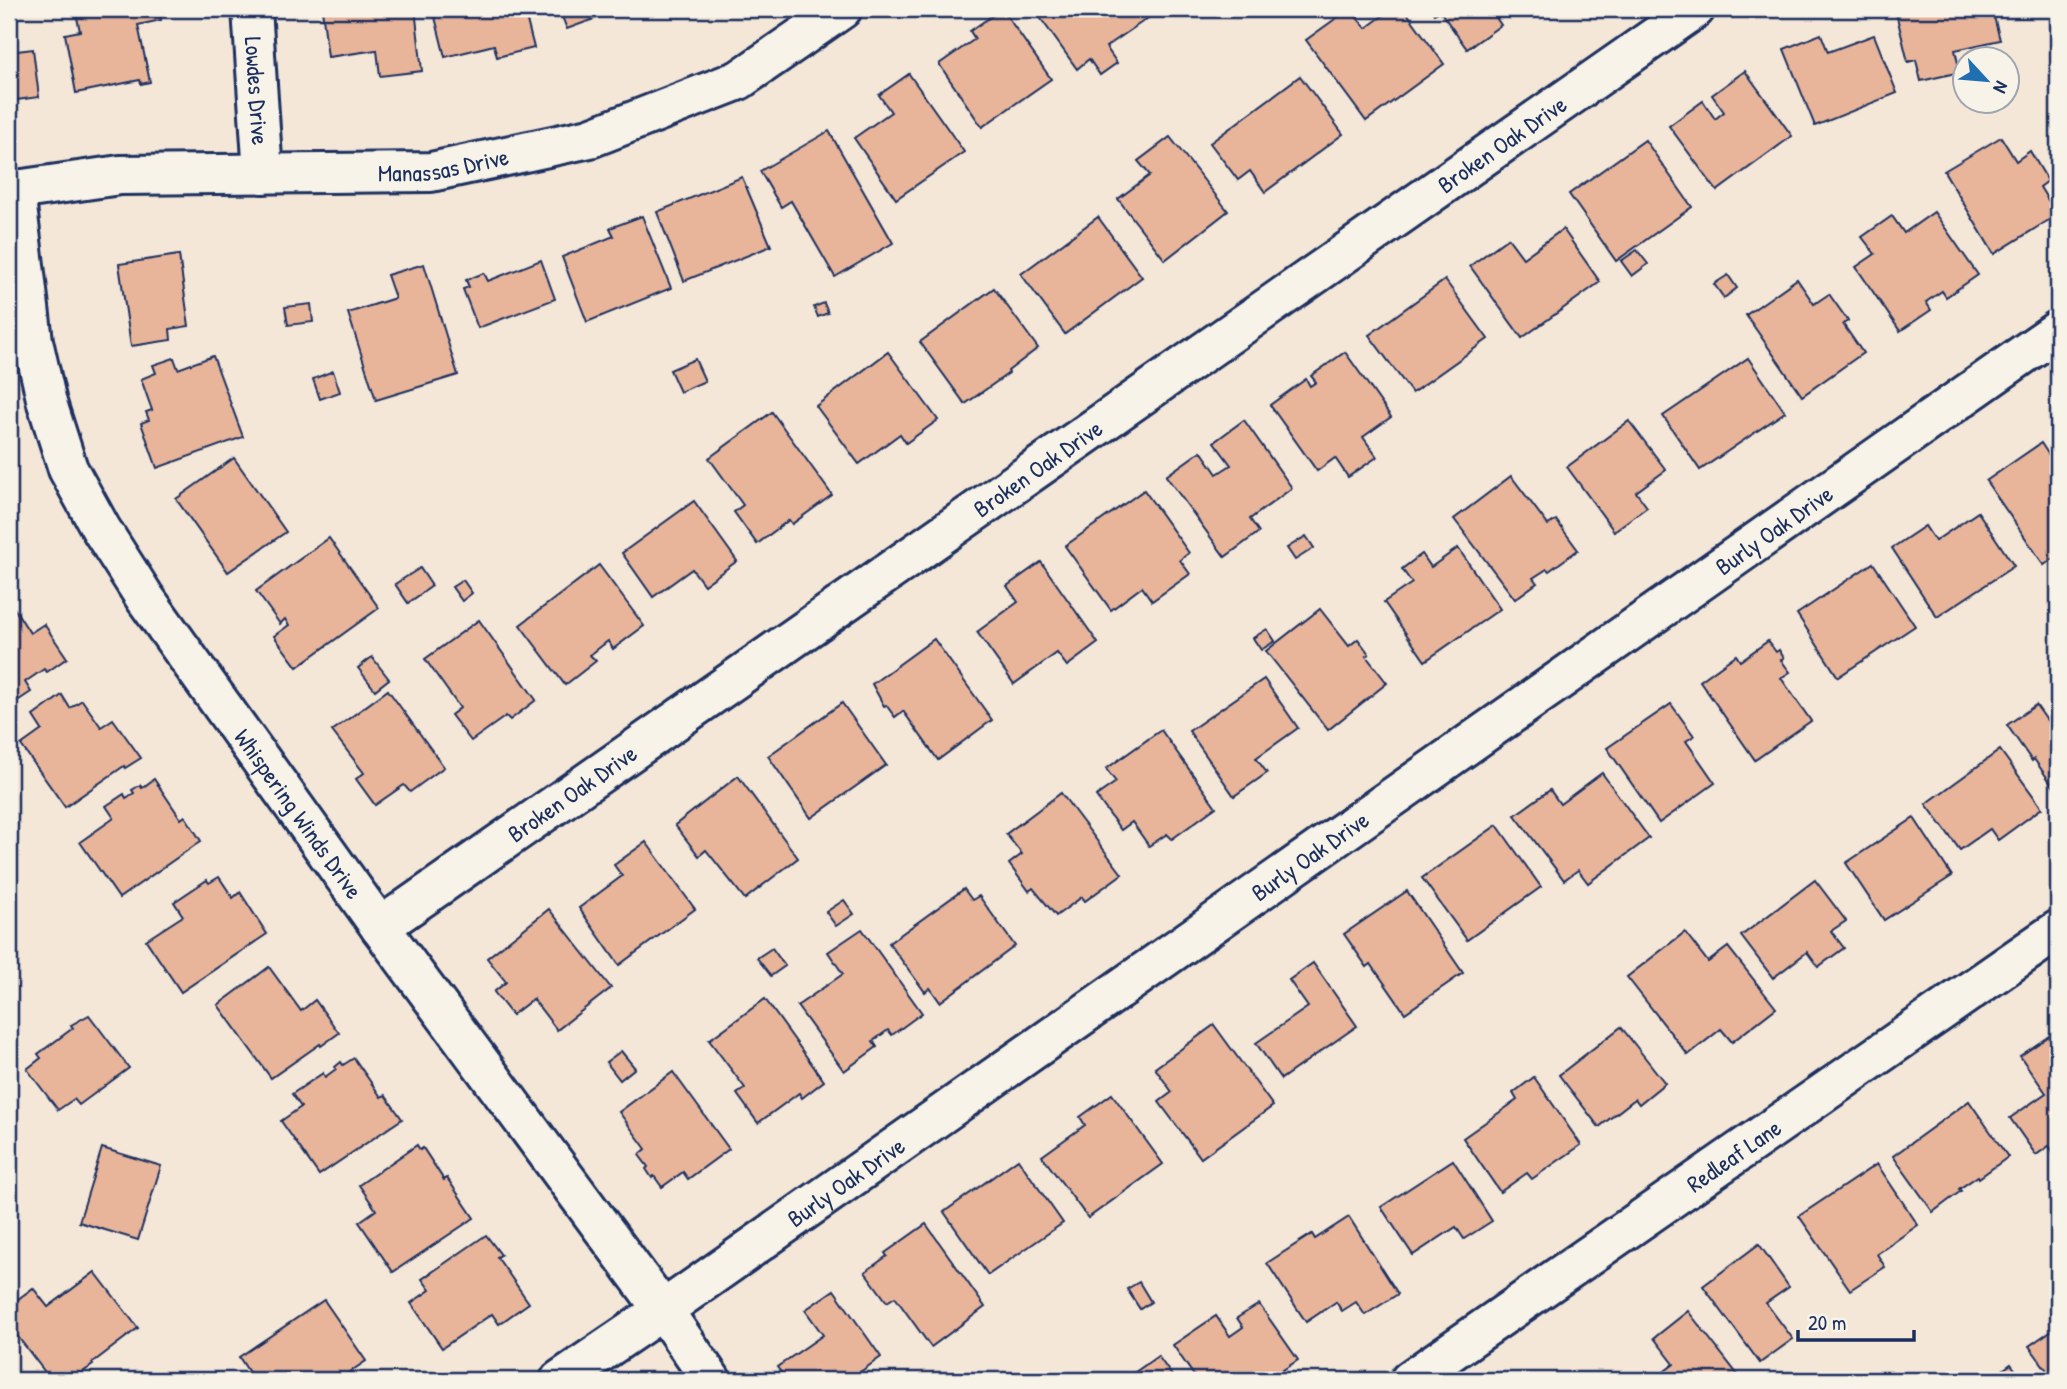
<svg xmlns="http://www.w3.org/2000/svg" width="2067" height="1389" viewBox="0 0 2067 1389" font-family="'Patrick Hand',sans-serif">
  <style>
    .building { fill: #e8b59a; stroke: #1b2f5e; stroke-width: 2 }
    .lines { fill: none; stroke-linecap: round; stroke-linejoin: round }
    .minor-casing { stroke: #1b2f5e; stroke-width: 44 }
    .minor { stroke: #f7f3e8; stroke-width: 38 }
    .labels { text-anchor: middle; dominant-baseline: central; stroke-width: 5; stroke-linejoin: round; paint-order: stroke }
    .street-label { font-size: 24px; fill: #1b2f5e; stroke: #f7f3e8 }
  </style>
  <rect width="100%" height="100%" fill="#f4e7d8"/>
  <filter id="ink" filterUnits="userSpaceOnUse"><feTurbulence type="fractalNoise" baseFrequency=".0143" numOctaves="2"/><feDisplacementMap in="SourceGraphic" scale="14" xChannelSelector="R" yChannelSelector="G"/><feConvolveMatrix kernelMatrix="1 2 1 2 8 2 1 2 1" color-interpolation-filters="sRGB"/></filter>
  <g filter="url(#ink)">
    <g class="building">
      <polygon points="75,9 159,9 161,20 138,25 150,82 141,84 140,80 76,93 65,34 80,31"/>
      <polygon points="322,9 415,9 422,71 380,76 377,50 328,57"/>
      <polygon points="433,9 524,9 534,48 497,57 494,45 445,57"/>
      <polygon points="559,9 621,9 567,29"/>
      <polygon points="1002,9 1051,79 982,127 939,64 975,39 970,31"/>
      <polygon points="1034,9 1142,9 1148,18 1106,47 1117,63 1100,75 1089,59 1077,69"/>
      <polygon points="1349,9 1366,28 1392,9 1404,9 1444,64 1366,121 1306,40"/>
      <polygon points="1431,9 1490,9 1501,25 1467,49 1440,11 1434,14"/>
      <polygon points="1895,9 1992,9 2000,40 1955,50 1960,72 1921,81 1916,60 1908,62"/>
      <polygon points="1821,34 1828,52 1874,35 1897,93 1815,126 1784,49"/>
      <polygon points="33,49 39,97 9,101 9,52"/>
      <polygon points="1745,71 1792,136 1717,191 1669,126 1703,101 1715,119 1724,112 1712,95"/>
      <polygon points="909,74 964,152 896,199 854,138 891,112 879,95"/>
      <polygon points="1300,76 1343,134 1265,192 1250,171 1238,180 1210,143"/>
      <polygon points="829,131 893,243 835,277 791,201 781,207 760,171"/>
      <polygon points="1170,137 1228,211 1165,260 1118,199 1150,175 1138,161"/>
      <polygon points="2001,137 2016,161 2030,151 2048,181 2040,187 2057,215 1994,254 1944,171"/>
      <polygon points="1645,140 1692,207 1616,261 1569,194"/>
      <polygon points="742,177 771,246 684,281 657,212"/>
      <polygon points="1934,212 1978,275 1946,297 1942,291 1926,302 1931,310 1900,331 1856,267 1875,254 1862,237 1892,216 1904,233"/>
      <polygon points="642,216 671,288 587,322 562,257 614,236 610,228"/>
      <polygon points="1098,217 1142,277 1065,334 1021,274"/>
      <polygon points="1563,229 1600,282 1522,338 1470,266 1508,238 1523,258"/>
      <polygon points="1637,250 1648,264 1632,276 1621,261"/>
      <polygon points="179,255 189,326 170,329 171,340 131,346 119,264"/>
      <polygon points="541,260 555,299 478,328 463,289 469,287 466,280 484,273 488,281"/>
      <polygon points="424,264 458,375 376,400 348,313 395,298 387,275"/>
      <polygon points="1728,275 1737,288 1724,298 1714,284"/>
      <polygon points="1797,279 1814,304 1829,294 1848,321 1843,324 1863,353 1802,396 1746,315"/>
      <polygon points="1445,280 1488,339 1412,393 1369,335"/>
      <polygon points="994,288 1038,348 1008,371 1009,373 965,404 920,342"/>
      <polygon points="824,303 828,313 818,317 814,307"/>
      <polygon points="311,304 313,322 288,325 285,307"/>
      <polygon points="888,352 938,420 906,443 900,434 859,464 816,406"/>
      <polygon points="1345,352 1391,417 1363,437 1377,457 1348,477 1335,458 1317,471 1270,405 1306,379 1310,386 1316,382 1311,376"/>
      <polygon points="213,356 243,437 157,468 141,423 149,420 146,412 152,410 141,379 156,373 153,365 174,358 178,369"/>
      <polygon points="1748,358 1785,412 1700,470 1663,416"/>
      <polygon points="695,359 705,381 680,392 670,370"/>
      <polygon points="333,371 340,392 320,399 313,379"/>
      <polygon points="772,412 832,495 792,524 789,520 757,544 734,512 743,505 709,458"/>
      <polygon points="1244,420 1292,488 1250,519 1259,532 1225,557 1166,476 1201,451 1217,474 1231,465 1214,442"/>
      <polygon points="1629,421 1666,470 1636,492 1647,507 1614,531 1567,467"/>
      <polygon points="2041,443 2058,469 2058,555 2044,565 1986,481"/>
      <polygon points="234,458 286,532 228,572 176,499"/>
      <polygon points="1511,476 1548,525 1556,520 1578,550 1549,571 1547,569 1533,578 1537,583 1515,599 1454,519"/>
      <polygon points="1144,490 1189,553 1180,560 1190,574 1152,601 1142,587 1111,610 1065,546"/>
      <polygon points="694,501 737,561 704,585 692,569 653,597 622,553"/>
      <polygon points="1978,512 2014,566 1937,617 1892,548 1925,526 1935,541"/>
      <polygon points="1306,536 1314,548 1295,560 1287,548"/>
      <polygon points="329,538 379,608 297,667 274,636 289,625 285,619 280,624 256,591"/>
      <polygon points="1458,548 1500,609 1425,661 1384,602 1412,583 1402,569 1422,554 1431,567"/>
      <polygon points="1041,562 1098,643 1067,666 1057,653 1014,684 977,632 1018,602 1007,586"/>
      <polygon points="1873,563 1915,626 1838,677 1797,614"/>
      <polygon points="599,565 644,626 613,649 608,641 590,655 596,661 565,685 520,625"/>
      <polygon points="420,568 432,586 408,603 395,584"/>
      <polygon points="463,580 472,593 462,601 452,587"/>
      <polygon points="9,600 30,633 44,624 67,658 47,672 44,669 25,682 31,692 19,700 12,690 9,693"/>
      <polygon points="1320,609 1349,646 1358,639 1369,654 1366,656 1387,683 1328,730 1266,651"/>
      <polygon points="479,620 536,700 510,720 506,716 471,741 451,715 460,708 425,659"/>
      <polygon points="1267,629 1275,641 1261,650 1253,638"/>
      <polygon points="934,639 992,720 938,760 903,711 895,717 886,705 884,706 872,684"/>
      <polygon points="1768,641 1776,652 1779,650 1784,658 1781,660 1790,672 1781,678 1811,721 1755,760 1700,681 1736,655 1740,661"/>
      <polygon points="372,657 389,679 375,690 358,668"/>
      <polygon points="1264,679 1298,728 1256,758 1267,773 1234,796 1189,731"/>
      <polygon points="388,690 444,767 410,792 404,785 375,805 356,779 364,773 332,731"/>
      <polygon points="62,695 70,708 82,700 101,727 113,719 141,758 125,768 124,766 65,807 21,745 42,730 33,716"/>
      <polygon points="842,703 886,765 811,818 768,756"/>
      <polygon points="1671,704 1694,736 1686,741 1715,783 1659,823 1607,748"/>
      <polygon points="2036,705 2056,733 2058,731 2058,793 2034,759 2032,761 2007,725"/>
      <polygon points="1161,730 1216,807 1172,839 1167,834 1149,846 1132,822 1121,830 1096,796 1116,782 1106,769"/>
      <polygon points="2000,750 2042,808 1998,840 1990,829 1960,850 1926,804"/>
      <polygon points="1602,773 1649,838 1588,883 1578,870 1564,880 1515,815 1550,790 1560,804"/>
      <polygon points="738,776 798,858 745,899 706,850 699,856 675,825"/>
      <polygon points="154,779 181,819 185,816 201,841 119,898 80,842 114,818 106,806 124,794 126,798 134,793 132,790 140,785 142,788"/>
      <polygon points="1061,793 1122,874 1085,901 1082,897 1056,916 1033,888 1029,891 1009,864 1022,854 1006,834"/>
      <polygon points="1914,818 1952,876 1884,920 1846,863"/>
      <polygon points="1497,825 1541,887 1467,940 1422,878"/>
      <polygon points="646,842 695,909 619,965 579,908 622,876 614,865"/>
      <polygon points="219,877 233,898 240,892 267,934 181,992 146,940 183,916 174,902 207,880 209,883"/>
      <polygon points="1815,880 1846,921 1831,931 1844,948 1818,967 1807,952 1773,978 1741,936"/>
      <polygon points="964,889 972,900 979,896 1015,946 940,1002 930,988 925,992 889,943"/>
      <polygon points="1407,891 1463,973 1405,1013 1371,964 1367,967 1344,934"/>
      <polygon points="844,900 854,914 836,926 826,912"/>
      <polygon points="549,909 611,988 557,1030 533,999 512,1015 494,992 506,982 487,958"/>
      <polygon points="862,929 922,1013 892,1035 888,1030 873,1041 877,1047 844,1071 797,1006 843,974 828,952"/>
      <polygon points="1685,932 1708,962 1728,947 1776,1008 1732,1042 1721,1029 1688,1055 1627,977"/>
      <polygon points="772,948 785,966 771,976 757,958"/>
      <polygon points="1313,963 1357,1026 1281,1079 1256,1043 1308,1007 1289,980"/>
      <polygon points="269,967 301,1011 315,1000 339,1033 321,1046 320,1044 271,1078 218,1005"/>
      <polygon points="765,999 824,1081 802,1098 799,1093 758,1123 737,1094 745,1088 709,1040"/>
      <polygon points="89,1015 129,1068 79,1105 74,1099 58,1110 27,1069 41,1058 38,1054 73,1028 71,1025"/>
      <polygon points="1214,1025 1273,1106 1201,1158 1159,1102 1172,1092 1155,1068"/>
      <polygon points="1621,1027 1665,1083 1639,1104 1635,1099 1599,1127 1559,1075"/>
      <polygon points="2058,1030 2058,1159 2049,1146 2036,1155 2010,1118 2046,1093 2020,1056"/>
      <polygon points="621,1051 635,1068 620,1080 606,1062"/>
      <polygon points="354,1058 381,1097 385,1095 402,1119 319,1175 281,1121 301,1107 292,1094 323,1073 325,1077 336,1069 335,1067 341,1062 343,1065"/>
      <polygon points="673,1072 729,1149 688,1179 683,1172 662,1187 654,1176 652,1178 646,1169 648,1167 639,1155 646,1149 619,1112"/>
      <polygon points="1534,1077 1581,1145 1532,1179 1527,1173 1500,1192 1463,1138 1517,1100 1513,1093"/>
      <polygon points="1112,1094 1163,1164 1088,1218 1042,1156 1085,1125 1080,1117"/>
      <polygon points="1969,1101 2008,1157 1979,1178 1978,1176 1959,1189 1961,1191 1933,1212 1893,1156"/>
      <polygon points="417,1145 420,1150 423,1148 444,1180 447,1178 474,1218 393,1272 359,1222 376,1210 359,1185"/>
      <polygon points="102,1148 161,1166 138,1240 79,1222"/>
      <polygon points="1018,1159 1063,1223 988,1275 944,1212"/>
      <polygon points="1453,1160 1492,1221 1464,1239 1456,1227 1413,1255 1381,1207"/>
      <polygon points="1877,1164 1918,1225 1877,1254 1885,1267 1850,1290 1799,1216"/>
      <polygon points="1349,1217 1398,1294 1365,1315 1356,1302 1342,1311 1336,1302 1306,1322 1267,1263 1312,1234 1315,1239"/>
      <polygon points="926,1224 985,1307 931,1347 895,1297 887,1302 865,1272 887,1256 885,1253"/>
      <polygon points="486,1235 501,1255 497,1257 529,1303 499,1324 492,1314 442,1348 411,1303 430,1290 422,1279"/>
      <polygon points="1759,1244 1789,1287 1766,1303 1793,1339 1760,1363 1703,1286"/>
      <polygon points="95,1272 138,1328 92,1363 93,1365 71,1380 51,1380 9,1325 9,1306 33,1288 48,1307"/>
      <polygon points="1139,1282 1151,1302 1140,1309 1127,1289"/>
      <polygon points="834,1290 881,1357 849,1380 787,1380 777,1367 823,1335 805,1310"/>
      <polygon points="324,1300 366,1361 338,1380 254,1380 239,1357"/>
      <polygon points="1259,1304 1298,1360 1268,1380 1197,1380 1173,1345 1216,1316 1230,1336 1243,1327 1237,1318"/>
      <polygon points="1688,1311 1741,1379 1739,1380 1653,1380 1674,1364 1654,1338"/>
      <polygon points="2058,1326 2058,1380 2054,1380 2029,1346"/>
      <polygon points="1158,1356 1175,1380 1124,1380"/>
      <polygon points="2011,1364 2023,1380 1989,1380"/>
    </g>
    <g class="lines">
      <defs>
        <g id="minor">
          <path id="s1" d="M 252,9 L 263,174"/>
          <path id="s2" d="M 15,190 L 33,341 L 47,403 L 68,469 L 101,529 L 145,598 L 380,927 L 663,1310 L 711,1380"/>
          <path id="s3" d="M 9,191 L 120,175 L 431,172 L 590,138 L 739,80 L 842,9"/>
          <path id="s4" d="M 380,927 L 1695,9"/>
          <path id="s5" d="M 560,1380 L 663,1310 L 2058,330"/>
          <path id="s6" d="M 1410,1380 L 2058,930"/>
        </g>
      </defs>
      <use href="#minor" class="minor-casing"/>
      <use href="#minor" class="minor"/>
    </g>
  </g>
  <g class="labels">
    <g class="street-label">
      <text stroke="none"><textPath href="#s1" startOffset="82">Lowdes Drive</textPath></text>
      <text stroke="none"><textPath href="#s4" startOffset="1368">Broken Oak Drive</textPath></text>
      <text stroke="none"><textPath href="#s3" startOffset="436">Manassas Drive</textPath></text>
      <text stroke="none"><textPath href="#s4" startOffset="802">Broken Oak Drive</textPath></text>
      <text stroke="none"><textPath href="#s5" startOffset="1482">Burly Oak Drive</textPath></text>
      <text stroke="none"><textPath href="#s4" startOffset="234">Broken Oak Drive</textPath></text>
      <text stroke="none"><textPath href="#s2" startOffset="700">Whispering Winds Drive</textPath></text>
      <text stroke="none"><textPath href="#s5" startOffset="915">Burly Oak Drive</textPath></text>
      <text stroke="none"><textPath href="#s6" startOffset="394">Redleaf Lane</textPath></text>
      <text stroke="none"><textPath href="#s5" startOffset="348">Burly Oak Drive</textPath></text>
    </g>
  </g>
  <rect width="2067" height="1389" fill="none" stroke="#f7f3e8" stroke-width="35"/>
  <rect x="18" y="18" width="2032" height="1354" fill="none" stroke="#1b2f5e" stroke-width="2.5" filter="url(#ink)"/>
  <g transform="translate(1986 80) rotate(116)"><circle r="33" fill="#f7f3e8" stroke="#9fa5b1" stroke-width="2"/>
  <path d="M0-5L12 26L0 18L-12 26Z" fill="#1f6fb2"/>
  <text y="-10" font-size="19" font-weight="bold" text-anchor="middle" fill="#1b2f5e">N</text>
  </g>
  <path d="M1798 1330v10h116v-10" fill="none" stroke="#1b2f5e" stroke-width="3.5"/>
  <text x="1808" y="1330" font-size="21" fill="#1b2f5e" stroke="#f7f3e8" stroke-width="5" paint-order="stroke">20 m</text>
</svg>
